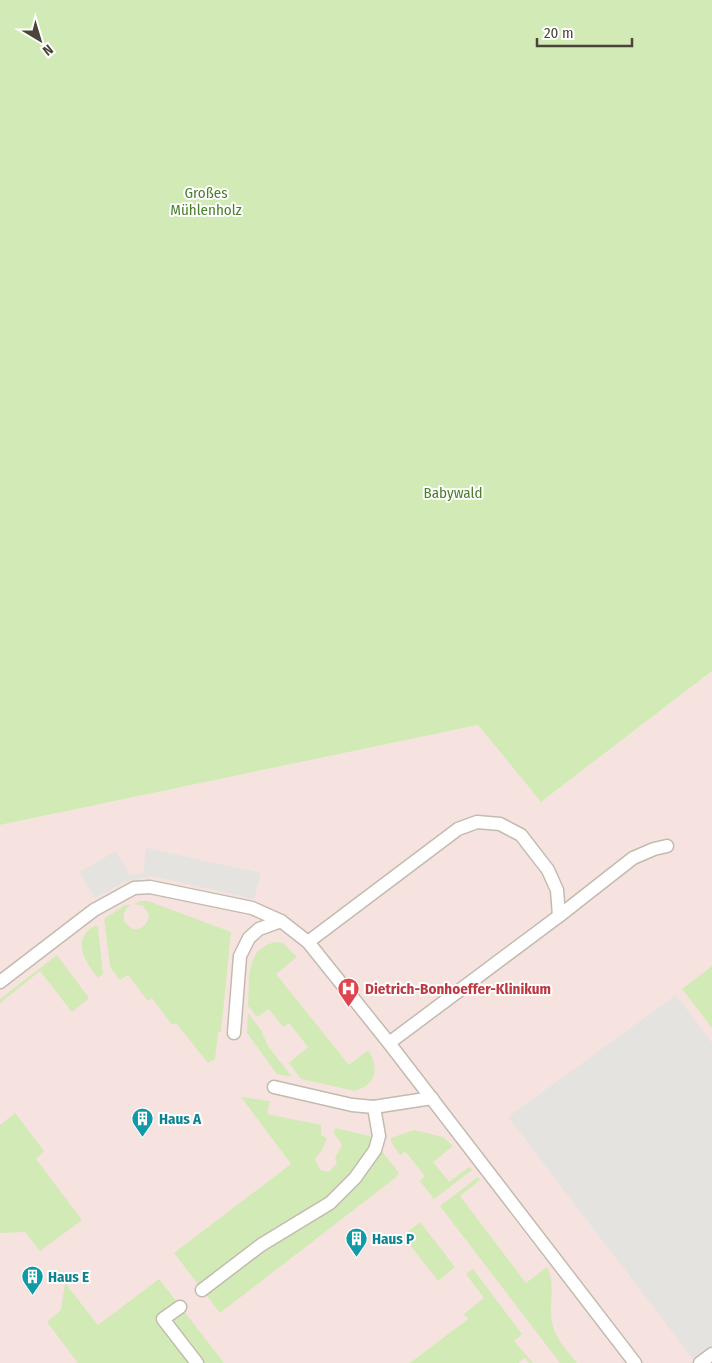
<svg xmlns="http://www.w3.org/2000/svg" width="712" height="1363" font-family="'Fira Sans Condensed',sans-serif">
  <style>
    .medical { fill: #f6e3e0 }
    .green { fill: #d2eab5 }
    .parking { fill: #e5e3e0 }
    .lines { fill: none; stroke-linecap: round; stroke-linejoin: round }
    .lane-casing { stroke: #c2bbae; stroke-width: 15 }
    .lane { stroke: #fff; stroke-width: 12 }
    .labels { text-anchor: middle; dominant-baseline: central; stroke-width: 4; stroke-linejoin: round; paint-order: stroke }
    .park-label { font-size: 15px; fill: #4a7f2a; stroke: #fff }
    .health-label { font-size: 15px; font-weight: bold; fill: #be3a42; stroke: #fff; text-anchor: start }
    .culture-label { font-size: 15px; font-weight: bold; fill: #0d838f; stroke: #fff; text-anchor: start }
  </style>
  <rect width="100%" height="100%" fill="#f6f3ec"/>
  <path class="medical" d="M 712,671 L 712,966 L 683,989 L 712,1028 L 712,1363 L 0,1363 L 0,825 L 478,725 L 541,802 Z"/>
  <g class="green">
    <path d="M 0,0 L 712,0 L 712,671 L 541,802 L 478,725 L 0,825 Z"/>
    <path d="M 140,901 L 148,901 L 231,932 L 221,1032 L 218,1032 L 215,1059 L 208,1063 L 176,1023 L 172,1025 L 152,998 L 148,1001 L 128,975 L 120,980 L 110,967 L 104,919 L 125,905 L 131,905 C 124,909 122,916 125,923 L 133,929 C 143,930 148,924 149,914 L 143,906 L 134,904 Z"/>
    <path d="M 96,925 L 98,928 L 103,974 L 98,978 C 85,962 70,938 96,925 Z"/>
    <path d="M 277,942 L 283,943 L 297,957 L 276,974 L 349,1065 L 368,1050 C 380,1068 376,1085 355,1091 L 301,1079 L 289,1063 L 308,1047 L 289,1023 L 283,1027 L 269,1009 L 257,1017 L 248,1006 C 250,980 244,947 277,942 Z"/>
    <path d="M 57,955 L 89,998 L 72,1012 L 40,971 L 0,1003 L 0,999 Z"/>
    <path d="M 712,966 L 712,1028 L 682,989 Z"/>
    <path d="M 248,1013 L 261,1030 L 268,1046 L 292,1077 L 277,1074 L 247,1033 Z"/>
    <path d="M 241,1097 L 270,1101 L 267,1114 L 321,1125 L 321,1135 L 327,1138 L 322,1150 L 315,1159 L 320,1170 L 329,1172 L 337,1163 L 335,1158 L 342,1145 L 334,1133 L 335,1128 L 370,1136 L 399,1173 L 395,1178 L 220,1313 L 174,1253 L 291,1164 Z"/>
    <path d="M 15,1113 L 44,1151 L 36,1159 L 82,1220 L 40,1251 L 25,1232 L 0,1233 L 0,1125 Z"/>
    <path d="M 414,1130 L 443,1137 L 453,1146 L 433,1162 L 449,1182 L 469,1167 L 472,1170 L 434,1199 L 420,1181 L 425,1176 L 405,1151 L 400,1155 L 391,1142 L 391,1138 Z"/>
    <path d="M 478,1177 L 480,1180 L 460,1196 L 526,1283 L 547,1267 C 557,1286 547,1307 553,1326 C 557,1340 568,1352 577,1363 L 560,1363 L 440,1206 Z"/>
    <path d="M 420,1222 L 455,1267 L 438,1281 L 403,1236 Z"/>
    <path d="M 473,1269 L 522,1334 L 514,1341 L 533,1363 L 529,1363 L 525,1358 L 518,1363 L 410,1363 L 468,1319 L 464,1314 L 484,1298 L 466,1274 Z"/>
    <path d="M 159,1279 L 224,1363 L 78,1363 L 47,1322 L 61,1310 L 65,1283 L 98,1325 Z"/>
  </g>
  <g class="parking">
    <path d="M 146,848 L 261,873 L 254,899 L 152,876 L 127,881 L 95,898 L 79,872 L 116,851 L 130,875 L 143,873 Z"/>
    <path d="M 676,995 L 712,1043 L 712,1363 L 696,1363 L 508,1117 Z"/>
  </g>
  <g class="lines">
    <defs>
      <g id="lane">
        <path d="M 559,916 L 633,858 L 654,849 L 667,846"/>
        <path d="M 308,942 L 458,829 L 477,822 L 500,824 L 521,835 L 548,870 L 557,890 L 559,916 L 389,1043"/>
        <path d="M 0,982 L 94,910 L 134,888 L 150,887 L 252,908 L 281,921 L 308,942 L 389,1043 L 635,1363"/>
        <path d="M 234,1033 L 240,956 L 249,938 L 259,929 L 281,921"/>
        <path d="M 274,1087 L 352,1105 L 374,1107 L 432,1098"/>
        <path d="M 202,1290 L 261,1245 L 330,1203 L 355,1178 L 375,1150 L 379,1136 L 374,1107"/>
        <path d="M 180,1307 L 163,1319 L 197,1363"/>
        <path d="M 700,1363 L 712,1354"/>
      </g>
    </defs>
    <use href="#lane" class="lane-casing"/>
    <use href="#lane" class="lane"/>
  </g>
  <defs>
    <symbol id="hospital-pin" viewBox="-11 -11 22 30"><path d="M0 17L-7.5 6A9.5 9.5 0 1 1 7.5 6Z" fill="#e0444e" stroke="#fff"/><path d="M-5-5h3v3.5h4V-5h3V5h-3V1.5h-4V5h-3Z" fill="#fff"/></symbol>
    <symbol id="building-pin" viewBox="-11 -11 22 30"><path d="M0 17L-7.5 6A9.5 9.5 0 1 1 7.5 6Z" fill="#0f9aa8" stroke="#fff"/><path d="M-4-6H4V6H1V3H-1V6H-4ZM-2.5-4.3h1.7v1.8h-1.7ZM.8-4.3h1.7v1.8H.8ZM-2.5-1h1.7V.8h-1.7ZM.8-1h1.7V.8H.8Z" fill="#fff"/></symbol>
  </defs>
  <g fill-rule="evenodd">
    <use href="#hospital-pin" x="336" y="976" width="25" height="34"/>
    <use href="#building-pin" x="130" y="1106" width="25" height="34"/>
    <use href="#building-pin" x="344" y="1226" width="25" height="34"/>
    <use href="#building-pin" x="20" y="1264" width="25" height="34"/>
  </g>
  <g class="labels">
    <g class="park-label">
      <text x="206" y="193">Großes<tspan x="206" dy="17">Mühlenholz</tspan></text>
      <text x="453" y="493">Babywald</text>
    </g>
    <g class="health-label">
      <text x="365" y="989">Dietrich-Bonhoeffer-Klinikum</text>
    </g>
    <g class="culture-label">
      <text x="159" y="1119">Haus A</text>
      <text x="372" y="1239">Haus P</text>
      <text x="48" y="1277">Haus E</text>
    </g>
  </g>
  <g transform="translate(40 40) rotate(142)" stroke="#ffffff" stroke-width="4" paint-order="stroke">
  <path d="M0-4L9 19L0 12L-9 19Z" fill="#4b4439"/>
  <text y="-8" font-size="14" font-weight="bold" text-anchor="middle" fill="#4b4439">N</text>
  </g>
  <path d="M537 38v8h95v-8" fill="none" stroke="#4b4439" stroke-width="2.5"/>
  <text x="544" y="38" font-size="15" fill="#4b4439" stroke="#ffffff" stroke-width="4" paint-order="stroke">20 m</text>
</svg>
